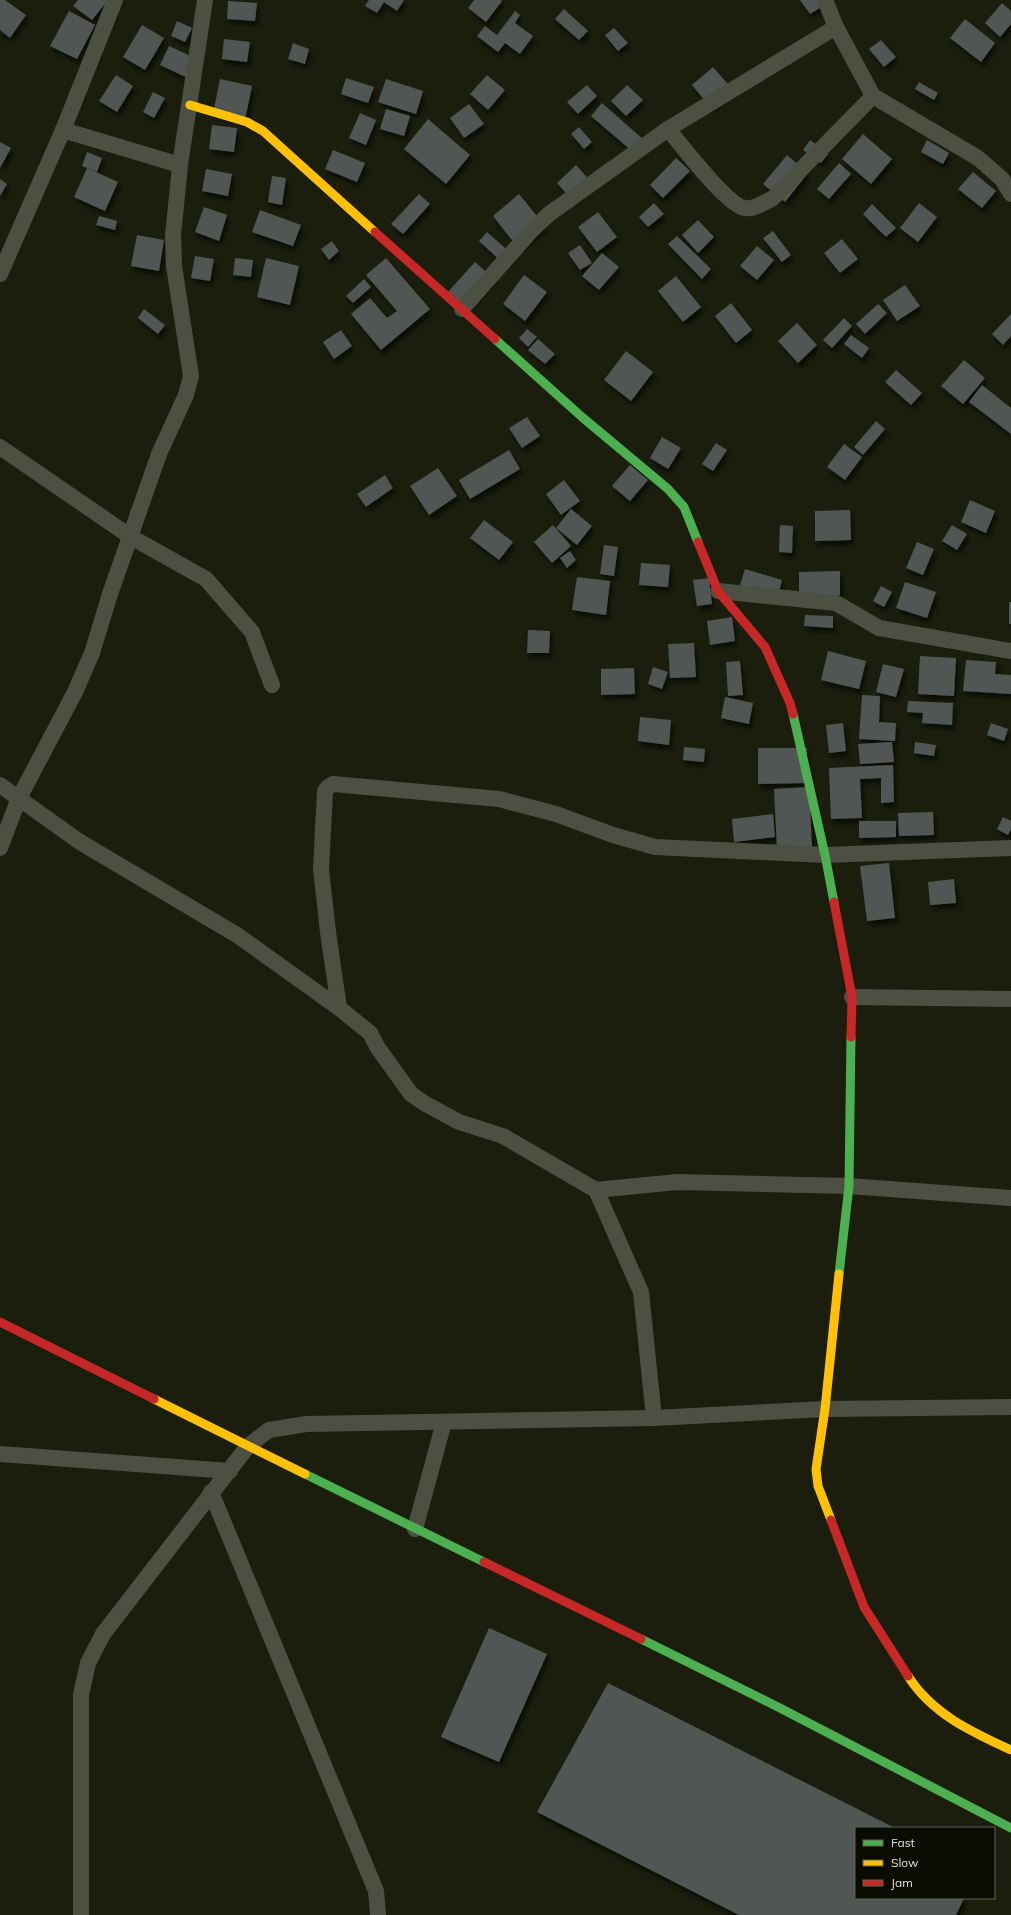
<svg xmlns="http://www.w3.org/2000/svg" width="1011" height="1915" font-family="Mulish,sans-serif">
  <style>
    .building { fill: #505653; filter: url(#shadow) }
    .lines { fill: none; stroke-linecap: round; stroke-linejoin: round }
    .street { stroke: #4d4f42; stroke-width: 16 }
    .fast { stroke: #4caf50; stroke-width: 9 }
    .slow { stroke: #ffc107; stroke-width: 9 }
    .jam { stroke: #c62828; stroke-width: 9 }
  </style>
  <defs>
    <filter id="shadow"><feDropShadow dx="2.5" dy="4.5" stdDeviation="2" flood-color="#0009"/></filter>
  </defs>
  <rect width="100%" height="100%" fill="#1b1d0d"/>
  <g class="building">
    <path d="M 0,0 L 5,0 L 26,15 L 10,38 L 0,30 Z"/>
    <path d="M 78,0 L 108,0 L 92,20 L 73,6 Z"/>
    <path d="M 369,0 L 404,0 L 397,11 L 384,2 L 377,13 L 365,6 Z"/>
    <path d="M 474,0 L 501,0 L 502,1 L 486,22 L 468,8 Z"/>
    <path d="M 800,0 L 823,0 L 826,4 L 810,14 Z"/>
    <path d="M 228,1 L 257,3 L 255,21 L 227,19 Z"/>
    <path d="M 1002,3 L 1011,11 L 1011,24 L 1000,37 L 985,23 Z"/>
    <path d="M 564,9 L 588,31 L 579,40 L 555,19 Z"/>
    <path d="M 69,11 L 95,25 L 77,59 L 50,46 Z"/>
    <path d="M 515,11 L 520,15 L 515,23 L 533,36 L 520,54 L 505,43 L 498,52 L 477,36 L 485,26 L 497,35 Z"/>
    <path d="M 965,19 L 995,43 L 981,62 L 950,38 Z"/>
    <path d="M 177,21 L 192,28 L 185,42 L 171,36 Z"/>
    <path d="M 142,25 L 164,38 L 145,70 L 123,57 Z"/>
    <path d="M 614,28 L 628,43 L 618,51 L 605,35 Z"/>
    <path d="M 224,39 L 250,42 L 247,62 L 222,59 Z"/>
    <path d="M 881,40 L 896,57 L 884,67 L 869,49 Z"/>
    <path d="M 293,43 L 309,49 L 305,64 L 288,59 Z"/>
    <path d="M 169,46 L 199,60 L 190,79 L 160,65 Z"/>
    <path d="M 713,67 L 733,90 L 711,108 L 692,85 Z"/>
    <path d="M 116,75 L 133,86 L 117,112 L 99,101 Z"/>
    <path d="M 487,75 L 505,90 L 488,110 L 470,94 Z"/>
    <path d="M 346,78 L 374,87 L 368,103 L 341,94 Z"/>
    <path d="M 220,79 L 252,86 L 245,120 L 213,114 Z"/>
    <path d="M 386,79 L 423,91 L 416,114 L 378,102 Z"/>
    <path d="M 919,82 L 938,93 L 934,100 L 915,89 Z"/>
    <path d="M 587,85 L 597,96 L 578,114 L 567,102 Z"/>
    <path d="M 627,85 L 643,100 L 626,116 L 611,101 Z"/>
    <path d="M 153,92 L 165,98 L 154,118 L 143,112 Z"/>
    <path d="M 602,103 L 644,140 L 633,152 L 591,116 Z"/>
    <path d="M 469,104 L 484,124 L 464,138 L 450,118 Z"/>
    <path d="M 386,109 L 410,116 L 404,136 L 380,129 Z"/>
    <path d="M 360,113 L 376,120 L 366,145 L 349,138 Z"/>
    <path d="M 428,119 L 470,155 L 446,184 L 404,149 Z"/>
    <path d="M 212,125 L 237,128 L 234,152 L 209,149 Z"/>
    <path d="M 579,127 L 592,142 L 584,149 L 571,134 Z"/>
    <path d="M 863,134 L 892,159 L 871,184 L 842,159 Z"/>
    <path d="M 810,140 L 828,154 L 821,163 L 803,150 Z"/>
    <path d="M 927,140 L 949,153 L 943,164 L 921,152 Z"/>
    <path d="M 0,142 L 11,148 L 0,168 Z"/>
    <path d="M 333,150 L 365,163 L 357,182 L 325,169 Z"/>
    <path d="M 87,152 L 102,158 L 97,172 L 82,166 Z"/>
    <path d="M 787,155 L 808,173 L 785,202 L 763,184 Z"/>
    <path d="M 676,158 L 690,171 L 663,198 L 650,185 Z"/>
    <path d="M 839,163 L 851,174 L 829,199 L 817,189 Z"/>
    <path d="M 576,165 L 592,183 L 573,201 L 557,183 Z"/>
    <path d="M 87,168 L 118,182 L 105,211 L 74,197 Z"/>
    <path d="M 206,169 L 232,174 L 228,196 L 202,191 Z"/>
    <path d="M 973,172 L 996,191 L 982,208 L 958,189 Z"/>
    <path d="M 272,176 L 286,178 L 282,205 L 268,202 Z"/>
    <path d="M 0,179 L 7,184 L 0,196 Z"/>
    <path d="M 419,194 L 430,204 L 403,234 L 391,224 Z"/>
    <path d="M 519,194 L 545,226 L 518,248 L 493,216 Z"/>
    <path d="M 654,203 L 664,214 L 648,227 L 639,217 Z"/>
    <path d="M 919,203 L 937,217 L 918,242 L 900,228 Z"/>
    <path d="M 872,204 L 896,228 L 886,237 L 863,214 Z"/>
    <path d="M 204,207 L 227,215 L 219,241 L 195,232 Z"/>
    <path d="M 260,210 L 301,225 L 293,246 L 252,232 Z"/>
    <path d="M 598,212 L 617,237 L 597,252 L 578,227 Z"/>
    <path d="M 99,216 L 117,221 L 115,230 L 96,225 Z"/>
    <path d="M 698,220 L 714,237 L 698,253 L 682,235 Z"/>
    <path d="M 773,231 L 791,255 L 782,262 L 763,238 Z"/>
    <path d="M 487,232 L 513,255 L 504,264 L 479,241 Z"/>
    <path d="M 137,235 L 164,240 L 159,271 L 131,266 Z"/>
    <path d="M 677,236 L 711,269 L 702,279 L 668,244 Z"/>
    <path d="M 842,239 L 858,259 L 840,273 L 824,253 Z"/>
    <path d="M 332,241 L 339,251 L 329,260 L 321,249 Z"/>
    <path d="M 580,245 L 592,263 L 580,270 L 568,253 Z"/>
    <path d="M 757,246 L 774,260 L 757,280 L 740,266 Z"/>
    <path d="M 602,253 L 619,267 L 599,290 L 582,276 Z"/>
    <path d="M 195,256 L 214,259 L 210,281 L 191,278 Z"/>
    <path d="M 235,258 L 253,260 L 251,277 L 233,275 Z"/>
    <path d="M 266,258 L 299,266 L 290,305 L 257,297 Z"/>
    <path d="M 386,258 L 430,309 L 381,350 L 351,314 L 370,298 L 387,318 L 397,311 L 366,275 Z"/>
    <path d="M 475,262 L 493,278 L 464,310 L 446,294 Z"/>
    <path d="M 524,275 L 547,292 L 525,321 L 503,304 Z"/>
    <path d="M 676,276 L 701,307 L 683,322 L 658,291 Z"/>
    <path d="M 364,279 L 371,287 L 353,303 L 346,296 Z"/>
    <path d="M 905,285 L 920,306 L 897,321 L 883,300 Z"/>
    <path d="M 731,303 L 752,330 L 736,343 L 715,316 Z"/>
    <path d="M 878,304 L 887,313 L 865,334 L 856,324 Z"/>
    <path d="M 144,309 L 165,325 L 158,334 L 138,318 Z"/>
    <path d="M 1011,314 L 1011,336 L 1003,345 L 992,334 Z"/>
    <path d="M 844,318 L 852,326 L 832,348 L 823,340 Z"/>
    <path d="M 797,323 L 817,345 L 798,363 L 778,341 Z"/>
    <path d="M 527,329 L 537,337 L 528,347 L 519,338 Z"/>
    <path d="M 341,330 L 352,346 L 334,359 L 323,342 Z"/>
    <path d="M 851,335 L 869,348 L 862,358 L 844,344 Z"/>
    <path d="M 538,339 L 555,354 L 545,364 L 528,350 Z"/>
    <path d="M 626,351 L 653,372 L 631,401 L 604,380 Z"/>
    <path d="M 964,360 L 985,378 L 963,404 L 941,386 Z"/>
    <path d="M 896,370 L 922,393 L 911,405 L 885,382 Z"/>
    <path d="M 982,385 L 1011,408 L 1011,434 L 969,402 Z"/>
    <path d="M 527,417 L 540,436 L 522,448 L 509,428 Z"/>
    <path d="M 876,421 L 885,429 L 863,455 L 854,447 Z"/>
    <path d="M 662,437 L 681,448 L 668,469 L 650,458 Z"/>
    <path d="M 716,443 L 727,450 L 713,471 L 702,464 Z"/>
    <path d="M 844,444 L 862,457 L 845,480 L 827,467 Z"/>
    <path d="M 509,450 L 520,469 L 470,499 L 459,480 Z"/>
    <path d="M 630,465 L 648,480 L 630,501 L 612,486 Z"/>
    <path d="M 438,468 L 457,496 L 429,515 L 410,486 Z"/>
    <path d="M 385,475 L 393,488 L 366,507 L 357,494 Z"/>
    <path d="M 564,480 L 580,501 L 561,515 L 546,494 Z"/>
    <path d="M 970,500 L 995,511 L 986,533 L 961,522 Z"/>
    <path d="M 571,509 L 592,526 L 577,545 L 556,528 Z"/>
    <path d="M 850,510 L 851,540 L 815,541 L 815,511 Z"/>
    <path d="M 484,520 L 513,542 L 499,560 L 470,538 Z"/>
    <path d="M 553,525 L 571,546 L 552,563 L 534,542 Z"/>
    <path d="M 780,525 L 793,526 L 792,553 L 779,552 Z"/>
    <path d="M 952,525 L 967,534 L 957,550 L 942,541 Z"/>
    <path d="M 917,542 L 934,549 L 923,575 L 906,568 Z"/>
    <path d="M 604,545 L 618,547 L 614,576 L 600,574 Z"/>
    <path d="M 570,551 L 576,560 L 567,568 L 560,558 Z"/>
    <path d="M 641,563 L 670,565 L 668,587 L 639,585 Z"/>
    <path d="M 745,569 L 782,580 L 778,596 L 740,585 Z"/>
    <path d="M 840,571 L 840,595 L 799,596 L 799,572 Z"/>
    <path d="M 577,577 L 610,581 L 606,615 L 572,610 Z"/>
    <path d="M 709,578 L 712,604 L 697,606 L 693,580 Z"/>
    <path d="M 905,582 L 936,592 L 927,618 L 896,608 Z"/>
    <path d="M 881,586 L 892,592 L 884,607 L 873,601 Z"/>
    <rect x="1009" y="602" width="2" height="22"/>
    <path d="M 805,615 L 833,616 L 833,628 L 804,626 Z"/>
    <path d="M 732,617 L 735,641 L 710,645 L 707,621 Z"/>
    <path d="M 528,630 L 550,631 L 549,653 L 527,653 Z"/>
    <path d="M 694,643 L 696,677 L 670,678 L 668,644 Z"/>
    <path d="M 828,651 L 866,661 L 859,689 L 821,680 Z"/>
    <path d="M 920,656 L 956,658 L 954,696 L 918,694 Z"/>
    <path d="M 966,660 L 996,662 L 995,674 L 1011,675 L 1011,694 L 963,691 Z"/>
    <path d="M 740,661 L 743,695 L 728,696 L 726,662 Z"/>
    <path d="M 883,664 L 904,669 L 896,697 L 876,692 Z"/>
    <path d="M 653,667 L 668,672 L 662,689 L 648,684 Z"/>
    <path d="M 634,668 L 635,694 L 601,695 L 601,669 Z"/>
    <path d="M 862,695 L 880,696 L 879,722 L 896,723 L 895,741 L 859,739 Z"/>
    <path d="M 725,697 L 753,703 L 749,724 L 721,718 Z"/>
    <path d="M 908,701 L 953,703 L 952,725 L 922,723 L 923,713 L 907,712 Z"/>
    <path d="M 640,717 L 671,720 L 669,745 L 638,741 Z"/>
    <path d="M 843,723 L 846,751 L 829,753 L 826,725 Z"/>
    <path d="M 991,723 L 1008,729 L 1004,741 L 987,735 Z"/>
    <path d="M 892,742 L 894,762 L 860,764 L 858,744 Z"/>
    <path d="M 915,742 L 936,745 L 934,756 L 914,753 Z"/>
    <path d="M 684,747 L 705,749 L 704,762 L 683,760 Z"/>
    <path d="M 758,748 L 807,748 L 806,783 L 758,784 Z"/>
    <path d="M 893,765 L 894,802 L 881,803 L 881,778 L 860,779 L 862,818 L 831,819 L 829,768 Z"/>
    <path d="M 809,787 L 812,847 L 777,850 L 774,789 Z"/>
    <path d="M 933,812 L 934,835 L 899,836 L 898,813 Z"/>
    <path d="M 773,814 L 775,837 L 734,842 L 732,819 Z"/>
    <path d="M 1003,817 L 1011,821 L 1011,829 L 1008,835 L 997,829 Z"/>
    <path d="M 859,821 L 896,821 L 896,837 L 859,838 Z"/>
    <path d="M 889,863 L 895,918 L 867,921 L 860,866 Z"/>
    <path d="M 954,879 L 956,903 L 930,905 L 928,882 Z"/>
    <path d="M 489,1628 L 547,1654 L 499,1762 L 441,1737 Z"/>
    <path d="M 608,1683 L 895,1828 L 856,1828 L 856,1898 L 964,1898 L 956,1915 L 739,1915 L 537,1812 Z"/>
  </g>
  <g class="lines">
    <g class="street">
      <path d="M 825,0 L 836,27 L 873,96 L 978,158 L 1002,179 L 1011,194"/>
      <path d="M 668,129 C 682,146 726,204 744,208 C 754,210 765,202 773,198 L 873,96"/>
      <path d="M 63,130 L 180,165"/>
      <path d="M 0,274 L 63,130 L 115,0"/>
      <path d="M 462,309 L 531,231 L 549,214 L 668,129 L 836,27"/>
      <path d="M 0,447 L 131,537 L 206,579 L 252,632 L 272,685"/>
      <path d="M 718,591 L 836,603 L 879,628 L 1011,651"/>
      <path d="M 0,785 L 80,842 L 237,935 L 339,1008 L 370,1033 L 378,1048 L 411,1094 L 424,1103 L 459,1122 L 503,1136 L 596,1190 L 641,1292 L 654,1418"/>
      <path d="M 0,848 L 19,798 L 75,692 L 92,653 L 110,594 L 159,454 L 186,395 L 191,376 L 174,266 L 173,236 L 180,165 L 205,0"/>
      <path d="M 852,997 L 1011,999"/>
      <path d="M 339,1008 L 328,932 L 321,869 L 325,791 L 328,787 L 333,784 L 499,799 L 556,814 L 613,835 L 655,847 L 825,855 L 1011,848"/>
      <path d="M 596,1190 L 677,1182 L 849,1186 L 1011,1198"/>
      <path d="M 0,1454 L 230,1471"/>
      <path d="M 211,1492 L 376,1891 L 378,1915"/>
      <path d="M 415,1529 L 444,1422"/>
      <path d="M 81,1915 L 81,1695 L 88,1663 L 103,1634 L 248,1446 L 269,1430 L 306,1424 L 654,1418 L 825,1409 L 1011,1407"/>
    </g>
    <g class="fast">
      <path d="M 495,339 L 582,417 L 668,489 L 684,507 L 698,542"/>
      <path d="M 793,714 L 825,855 L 834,902"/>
      <path d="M 839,1274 L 849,1186 L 851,1037"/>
      <path d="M 305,1474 L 484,1562"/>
      <path d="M 641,1639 L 778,1707 L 1011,1828"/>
    </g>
    <g class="slow">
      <path d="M 190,105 L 247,122 L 263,131 L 375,232"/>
      <path d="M 154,1399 L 305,1474"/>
      <path d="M 831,1520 L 818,1486 L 816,1469 L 825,1409 L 839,1274"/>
      <path d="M 908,1676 C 932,1714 972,1732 1011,1750"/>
    </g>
    <g class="jam">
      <path d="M 375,232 L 495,339"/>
      <path d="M 698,542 L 718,591 L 765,647 L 790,703 L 793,714"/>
      <path d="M 834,902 L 852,997 L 851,1037"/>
      <path d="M 0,1322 L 154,1399"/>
      <path d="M 831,1520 L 864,1607 L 908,1676"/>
      <path d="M 484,1562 L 641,1639"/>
    </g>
  </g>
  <rect x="855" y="1827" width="140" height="72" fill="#0a0c02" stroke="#606255"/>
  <rect x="863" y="1840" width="20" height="6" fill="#4caf50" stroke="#606255"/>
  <text x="891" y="1847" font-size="12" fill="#e0e4d2">Fast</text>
  <rect x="863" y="1860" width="20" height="6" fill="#ffc107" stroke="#606255"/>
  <text x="891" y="1867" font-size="12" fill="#e0e4d2">Slow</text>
  <rect x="863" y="1880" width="20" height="6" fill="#c62828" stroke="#606255"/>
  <text x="891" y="1887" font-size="12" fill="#e0e4d2">Jam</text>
</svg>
